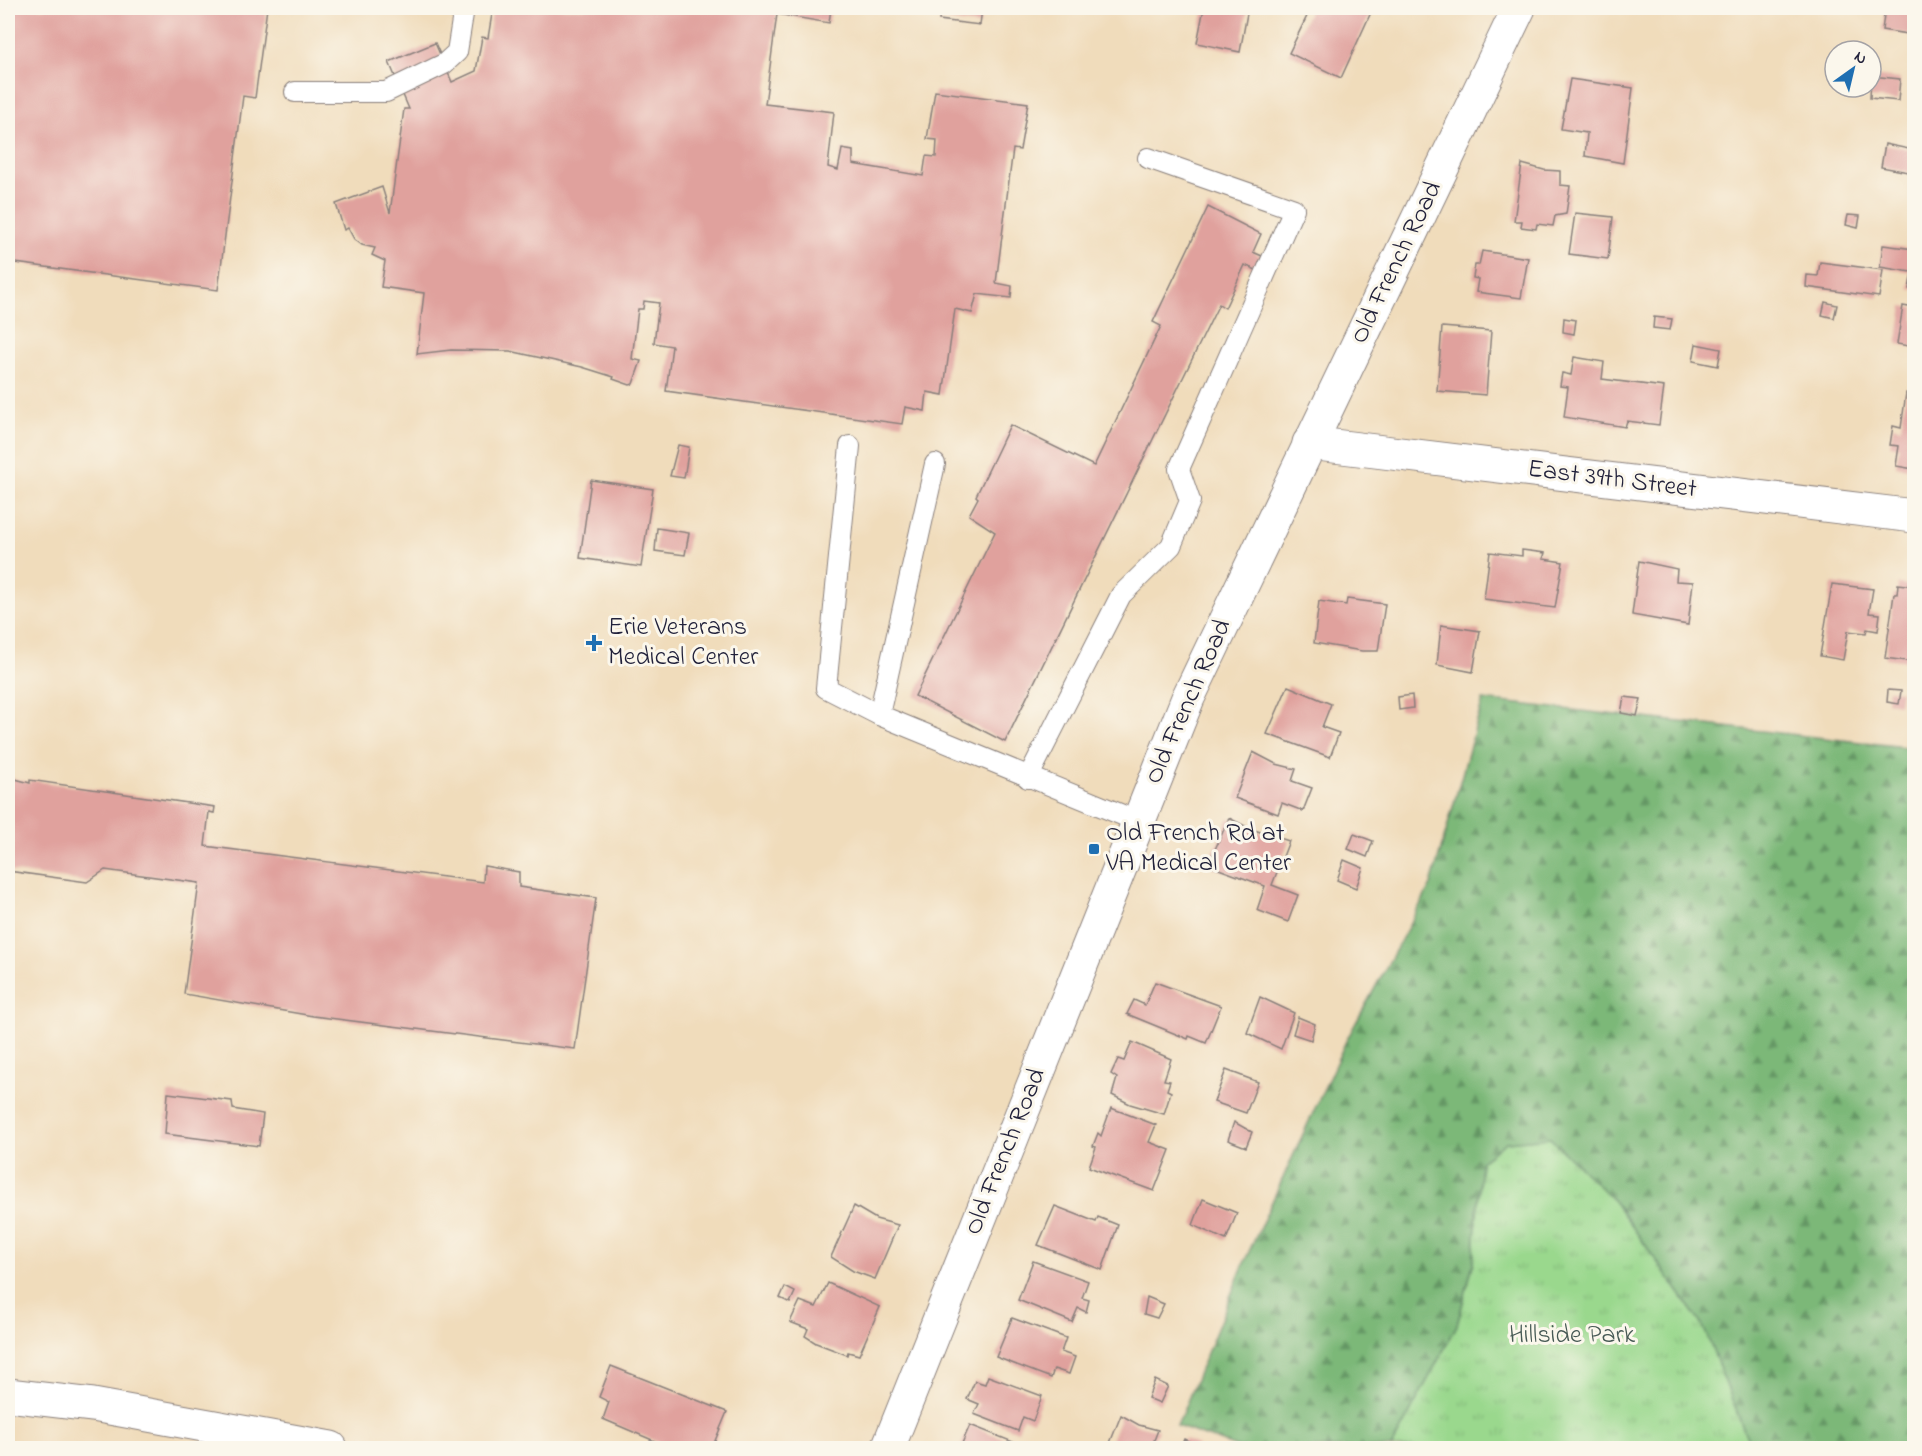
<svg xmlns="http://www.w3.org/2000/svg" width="1922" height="1456" font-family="'Indie Flower',sans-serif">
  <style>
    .grass { fill: url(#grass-tufts); stroke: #5e7d64; stroke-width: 1.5 }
    .forest { fill: url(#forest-firs); stroke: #4e6d5a; stroke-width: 1.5 }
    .building { fill: #e0a19d }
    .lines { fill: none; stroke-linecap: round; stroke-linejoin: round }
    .lane-casing { stroke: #897f7b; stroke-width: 22 }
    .street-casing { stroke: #897f7b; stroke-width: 35 }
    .primary-casing { stroke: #897f7b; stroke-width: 35 }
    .lane { stroke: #fff; stroke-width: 20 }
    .street { stroke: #fff; stroke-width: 33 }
    .primary { stroke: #fff; stroke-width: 33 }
    .poi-dot { fill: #1f6fb2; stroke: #fbf7ec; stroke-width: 2 }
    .labels { text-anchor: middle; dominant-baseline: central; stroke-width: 6; stroke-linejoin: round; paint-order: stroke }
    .street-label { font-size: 26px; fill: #22223b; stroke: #fbf7ec }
    .poi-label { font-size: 26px; fill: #22223b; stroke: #fbf7ec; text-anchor: start }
    .park-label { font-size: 26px; fill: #465954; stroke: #fbf7ec }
  </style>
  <defs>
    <pattern id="grass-tufts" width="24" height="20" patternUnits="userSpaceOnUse" patternTransform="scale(1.5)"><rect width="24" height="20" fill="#9ad88d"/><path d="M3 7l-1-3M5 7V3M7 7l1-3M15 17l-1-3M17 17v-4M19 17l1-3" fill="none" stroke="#84b97b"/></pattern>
    <pattern id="forest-firs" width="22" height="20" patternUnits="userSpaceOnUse" patternTransform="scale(1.5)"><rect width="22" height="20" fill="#7bb878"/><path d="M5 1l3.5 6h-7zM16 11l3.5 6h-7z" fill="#649564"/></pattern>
  </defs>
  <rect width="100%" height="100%" fill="#fbf7ec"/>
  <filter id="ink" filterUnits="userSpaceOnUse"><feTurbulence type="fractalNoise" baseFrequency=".0167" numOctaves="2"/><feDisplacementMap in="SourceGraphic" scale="12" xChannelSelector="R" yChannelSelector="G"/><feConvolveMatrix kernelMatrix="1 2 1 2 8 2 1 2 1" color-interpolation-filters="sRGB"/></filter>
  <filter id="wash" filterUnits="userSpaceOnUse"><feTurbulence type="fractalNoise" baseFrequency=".008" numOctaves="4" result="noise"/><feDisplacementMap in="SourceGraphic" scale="24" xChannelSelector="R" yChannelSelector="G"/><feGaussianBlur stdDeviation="1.35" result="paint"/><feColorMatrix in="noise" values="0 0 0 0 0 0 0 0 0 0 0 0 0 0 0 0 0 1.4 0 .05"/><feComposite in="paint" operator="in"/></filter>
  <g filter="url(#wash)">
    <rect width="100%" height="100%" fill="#f0dcbb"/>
    <path class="grass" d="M 1550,1137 L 1615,1202 L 1704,1328 L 1751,1448 L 1391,1448 L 1457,1325 L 1473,1264 L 1481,1161 L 1506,1142 Z"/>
    <path class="forest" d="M 1483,700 L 1914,748 L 1914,1448 L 1751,1448 L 1704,1328 L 1615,1202 L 1550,1138 L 1506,1142 L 1481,1161 L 1473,1264 L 1457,1325 L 1391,1448 L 1239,1448 L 1177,1426 L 1247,1256 L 1346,1041 L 1431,885 Z"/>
    <g id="blocks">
      <g class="building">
        <path d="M 8,8 L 267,8 L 255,98 L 243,96 L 218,290 L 8,262 Z"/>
        <path d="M 493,8 L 527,10 L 527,8 L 831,8 L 829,23 L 777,14 L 765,104 L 834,112 L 828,167 L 838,170 L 842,149 L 853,151 L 853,164 L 923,176 L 926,156 L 936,157 L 937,140 L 927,139 L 935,91 L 1028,103 L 1020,150 L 1013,149 L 996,283 L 1012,286 L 1011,298 L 977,294 L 972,313 L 955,309 L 943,395 L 927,392 L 925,411 L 905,407 L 902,424 L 666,391 L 672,346 L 654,343 L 659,303 L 644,301 L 643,309 L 638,309 L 632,359 L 641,361 L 633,384 L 630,385 L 613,379 L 614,377 L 582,367 L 510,351 L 451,350 L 417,354 L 424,293 L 381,287 L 385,261 L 372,255 L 375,248 L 362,245 L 354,239 L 348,228 L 344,230 L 336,204 L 382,187 L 390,213 L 404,109 L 409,109 L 389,62 L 435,43 L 452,82 L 476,71 L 482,37 L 488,38 Z"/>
        <path d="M 940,8 L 982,8 L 980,25 L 939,20 Z"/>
        <path d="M 1204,8 L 1248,8 L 1240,52 L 1197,43 Z"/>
        <path d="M 1311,8 L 1373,8 L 1341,78 L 1289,53 Z"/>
        <path d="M 1885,8 L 1914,10 L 1914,35 L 1882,30 Z"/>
        <path d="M 1871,76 L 1900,79 L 1898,101 L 1870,98 Z"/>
        <path d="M 1570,79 L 1633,88 L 1623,163 L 1585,156 L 1587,133 L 1561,129 Z"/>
        <path d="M 1885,144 L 1914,150 L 1914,173 L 1881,167 Z"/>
        <path d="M 1522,164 L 1544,170 L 1560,171 L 1560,185 L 1570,186 L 1566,214 L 1555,216 L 1553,226 L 1537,224 L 1536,229 L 1521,227 L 1522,221 L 1514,221 Z"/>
        <path d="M 1208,207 L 1261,234 L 1253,252 L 1262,256 L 1256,270 L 1245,265 L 1225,308 L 1219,304 L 1005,742 L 915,696 L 995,532 L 969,515 L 978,498 L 976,496 L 1010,425 L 1094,466 L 1161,326 L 1153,322 Z"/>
        <path d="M 1575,213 L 1613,217 L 1608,259 L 1569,254 Z"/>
        <path d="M 1848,215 L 1860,216 L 1858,228 L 1846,225 Z"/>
        <path d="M 1883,245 L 1914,249 L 1914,290 L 1909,289 L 1912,272 L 1880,267 Z"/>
        <path d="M 1482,251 L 1528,258 L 1521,298 L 1476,292 L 1478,279 L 1473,278 L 1475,265 L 1479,265 Z"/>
        <path d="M 1820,262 L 1883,270 L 1879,297 L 1806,287 L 1807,275 L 1818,276 Z"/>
        <path d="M 1825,302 L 1837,305 L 1834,318 L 1822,315 Z"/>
        <path d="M 1903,306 L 1914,308 L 1914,347 L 1897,344 Z"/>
        <path d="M 1654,317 L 1672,319 L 1670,330 L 1653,328 Z"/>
        <path d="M 1564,318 L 1576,320 L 1574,334 L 1563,332 Z"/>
        <path d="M 1442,327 L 1491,331 L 1486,395 L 1437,391 Z"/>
        <path d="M 1696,344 L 1721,349 L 1718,366 L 1693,361 Z"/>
        <path d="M 1574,357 L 1604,362 L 1602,379 L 1664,387 L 1659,425 L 1627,421 L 1625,427 L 1564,417 L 1568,387 L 1560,386 L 1562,373 L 1571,375 Z"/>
        <path d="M 1906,393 L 1914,394 L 1914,469 L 1896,466 L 1899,446 L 1890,445 L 1893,426 L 1901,428 Z"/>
        <path d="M 678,445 L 689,447 L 684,478 L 670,476 Z"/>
        <path d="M 591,480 L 653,489 L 641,567 L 580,558 Z"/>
        <path d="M 657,528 L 689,533 L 685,555 L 655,551 Z"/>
        <path d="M 1522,550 L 1545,553 L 1543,559 L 1563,562 L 1555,608 L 1484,599 L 1490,552 L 1522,556 Z"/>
        <path d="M 1639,561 L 1677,569 L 1676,581 L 1693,582 L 1688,625 L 1632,615 Z"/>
        <path d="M 1832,584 L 1873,589 L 1869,613 L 1880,614 L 1878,631 L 1867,629 L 1866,633 L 1848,631 L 1843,660 L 1820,656 Z"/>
        <path d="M 1898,584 L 1914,586 L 1914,662 L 1885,658 L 1894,594 L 1897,594 Z"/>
        <path d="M 1347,599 L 1385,604 L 1378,651 L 1362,651 L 1314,643 L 1319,601 L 1346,605 Z"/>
        <path d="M 1441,625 L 1480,631 L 1473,672 L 1437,665 Z"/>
        <path d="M 1288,686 L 1331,704 L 1322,727 L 1339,733 L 1330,757 L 1267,734 Z"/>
        <path d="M 1888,690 L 1901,691 L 1899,704 L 1887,702 Z"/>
        <path d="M 1412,695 L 1413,708 L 1399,710 L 1398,697 Z"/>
        <path d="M 1624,697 L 1641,699 L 1637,716 L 1621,713 Z"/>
        <path d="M 1253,752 L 1276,764 L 1296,769 L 1292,781 L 1312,788 L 1303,811 L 1282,803 L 1278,814 L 1235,798 Z"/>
        <path d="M 8,777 L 30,783 L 30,780 L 215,807 L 214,813 L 209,812 L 205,846 L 483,882 L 484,866 L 519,872 L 519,887 L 596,898 L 575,1049 L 313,1016 L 184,994 L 199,883 L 105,870 L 87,882 L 8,871 Z"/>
        <path d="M 1229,818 L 1251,829 L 1289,841 L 1272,885 L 1298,895 L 1288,922 L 1257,910 L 1265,886 L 1208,865 Z"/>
        <path d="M 1354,834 L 1373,841 L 1367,857 L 1348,849 Z"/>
        <path d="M 1344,860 L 1363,868 L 1356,888 L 1337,880 Z"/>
        <path d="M 1155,982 L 1221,1006 L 1206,1043 L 1189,1036 L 1188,1039 L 1127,1014 L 1134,1000 L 1145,1005 Z"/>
        <path d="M 1260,997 L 1294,1013 L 1281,1049 L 1247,1033 Z"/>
        <path d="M 1298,1017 L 1315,1024 L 1311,1040 L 1293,1034 Z"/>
        <path d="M 1132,1042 L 1171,1059 L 1164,1080 L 1170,1081 L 1167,1090 L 1171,1092 L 1164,1114 L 1130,1104 L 1112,1095 L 1117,1078 L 1111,1074 L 1118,1059 L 1124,1061 Z"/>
        <path d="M 1226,1070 L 1258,1082 L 1246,1113 L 1214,1102 Z"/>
        <path d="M 168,1093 L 232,1101 L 233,1109 L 263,1114 L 259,1146 L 165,1134 Z"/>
        <path d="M 1111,1108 L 1156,1125 L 1149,1142 L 1170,1150 L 1154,1191 L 1089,1167 L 1096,1147 L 1093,1146 L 1098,1133 L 1101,1136 Z"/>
        <path d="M 1234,1122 L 1252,1132 L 1246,1147 L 1228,1140 Z"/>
        <path d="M 1203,1199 L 1237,1213 L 1226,1240 L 1193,1225 Z"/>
        <path d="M 854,1206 L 876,1219 L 898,1225 L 875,1279 L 853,1271 L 831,1257 Z"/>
        <path d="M 1055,1206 L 1096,1222 L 1098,1217 L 1118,1225 L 1102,1270 L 1038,1245 Z"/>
        <path d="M 1033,1261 L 1088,1281 L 1082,1298 L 1089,1300 L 1086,1312 L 1078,1308 L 1072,1322 L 1018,1300 Z"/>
        <path d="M 828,1283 L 880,1307 L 859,1355 L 848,1352 L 847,1355 L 816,1343 L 805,1336 L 808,1329 L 790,1322 L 800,1301 L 816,1307 Z"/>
        <path d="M 785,1287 L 795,1292 L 790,1303 L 780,1298 Z"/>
        <path d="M 1147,1297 L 1164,1304 L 1157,1318 L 1144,1314 Z"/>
        <path d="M 1012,1318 L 1066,1338 L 1061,1352 L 1075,1357 L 1069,1374 L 1054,1369 L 1051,1378 L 996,1357 Z"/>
        <path d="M 611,1366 L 727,1412 L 712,1448 L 671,1448 L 603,1419 L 609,1402 L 599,1397 Z"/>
        <path d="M 988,1376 L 1042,1396 L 1033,1421 L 1023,1417 L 1018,1431 L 974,1414 L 979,1404 L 967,1399 L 975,1381 L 985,1384 Z"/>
        <path d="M 1155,1380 L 1168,1386 L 1160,1403 L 1148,1398 Z"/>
        <path d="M 1121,1415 L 1139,1425 L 1158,1430 L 1151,1448 L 1108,1448 Z"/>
        <path d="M 970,1425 L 1028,1448 L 960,1448 Z"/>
        <path d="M 1184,1439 L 1197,1445 L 1196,1448 L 1180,1448 Z"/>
      </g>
    </g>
  </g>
  <g filter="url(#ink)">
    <use href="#blocks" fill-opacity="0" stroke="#897f7b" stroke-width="1.5"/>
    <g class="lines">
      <defs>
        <g id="lane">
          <path d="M 295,92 L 386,92 L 444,64 L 457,52 L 464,8"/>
          <path d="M 850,446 L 826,688 L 879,715"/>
          <path d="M 935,464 L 879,715 L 1137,821"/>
          <path d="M 1028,778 L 1121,595 L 1171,546 L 1190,501 L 1179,469 L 1294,209 L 1148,158"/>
        </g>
        <g id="street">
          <path d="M 1309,443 L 1914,516"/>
          <path d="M 8,1395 L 93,1405 L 331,1448"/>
        </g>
        <path id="primary" d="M 888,1448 L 1188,698 L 1519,8"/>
      </defs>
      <use href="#lane" class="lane-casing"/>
      <use href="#street" class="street-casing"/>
      <use href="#primary" class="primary-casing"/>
      <use href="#lane" class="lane"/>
      <use href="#street" class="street"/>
      <use href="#primary" class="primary"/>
    </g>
  </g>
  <g class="poi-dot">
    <path d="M591 634h6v6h6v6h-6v6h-6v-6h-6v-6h6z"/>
    <rect x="1088" y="843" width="12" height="12" rx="3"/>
  </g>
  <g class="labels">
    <g class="street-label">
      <text transform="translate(1397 263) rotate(-64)">Old French Road</text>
      <text transform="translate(1612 480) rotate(7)">East 39th Street</text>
      <text transform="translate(1189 702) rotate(-66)">Old French Road</text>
      <text transform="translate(1006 1152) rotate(-68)">Old French Road</text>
    </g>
    <g class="poi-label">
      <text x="608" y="628">Erie Veterans<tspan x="608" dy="30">Medical Center</tspan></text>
      <text x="1106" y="834">Old French Rd at<tspan x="1106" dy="30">VA Medical Center</tspan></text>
    </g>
    <g class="park-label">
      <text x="1572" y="1336">Hillside Park</text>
    </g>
  </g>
  <rect width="1922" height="1456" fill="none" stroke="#fbf7ec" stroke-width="30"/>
  <g transform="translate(1853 69) rotate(34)"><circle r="28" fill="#fbf7ec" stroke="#a4a2a5" stroke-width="1.5"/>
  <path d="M0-4.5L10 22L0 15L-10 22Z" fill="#1f6fb2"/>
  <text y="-9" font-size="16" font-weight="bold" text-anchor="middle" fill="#22223b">N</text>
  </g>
</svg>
